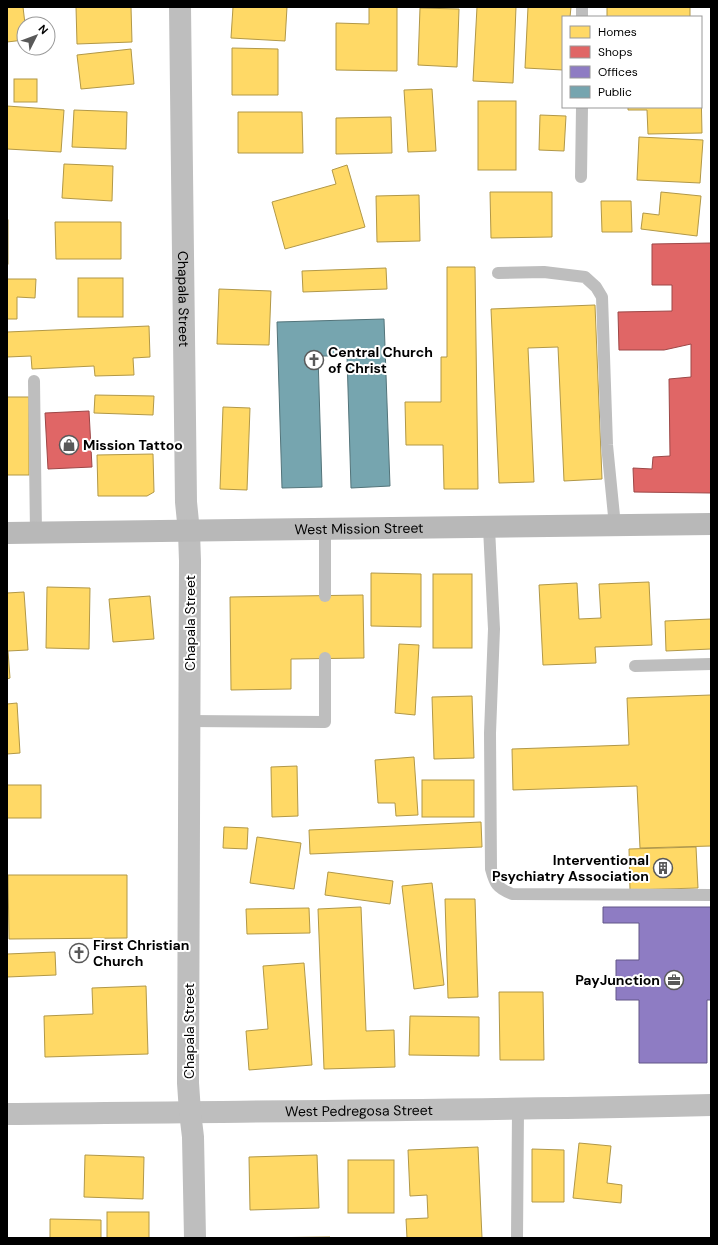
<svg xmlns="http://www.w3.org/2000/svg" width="718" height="1245" font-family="'DM Sans',sans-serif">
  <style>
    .homes { fill: #ffd966; stroke: #b29847 }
    .shops { fill: #e06666; stroke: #9d4747 }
    .offices { fill: #8e7cc3; stroke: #635788 }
    .public { fill: #76a5af; stroke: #53747a }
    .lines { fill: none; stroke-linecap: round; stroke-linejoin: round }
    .service { stroke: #bebebe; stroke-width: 12 }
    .minor { stroke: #bebebe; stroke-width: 22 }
    .tertiary { stroke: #bebebe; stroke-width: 22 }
    .secondary { stroke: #b8b8b8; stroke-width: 22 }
    .labels { text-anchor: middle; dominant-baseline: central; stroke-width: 4; stroke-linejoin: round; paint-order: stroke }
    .street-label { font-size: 14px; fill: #000; stroke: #fff }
    .poi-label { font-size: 14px; font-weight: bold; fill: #000; stroke: #fff; text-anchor: start }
  </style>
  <rect width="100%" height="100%" fill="#fff"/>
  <g class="homes">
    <path d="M 7,7 L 23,7 L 25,24 L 24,40 L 7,42 Z"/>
    <path d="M 76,7 L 131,7 L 132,42 L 77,44 Z"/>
    <path d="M 233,7 L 287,7 L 285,41 L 231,38 Z"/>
    <path d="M 369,7 L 397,7 L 397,71 L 336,70 L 336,23 L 369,24 Z"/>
    <path d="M 477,7 L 516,7 L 513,83 L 473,81 Z"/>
    <path d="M 528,7 L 571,7 L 570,17 L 563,17 L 563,70 L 525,68 Z"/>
    <rect x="607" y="7" width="83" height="10"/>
    <path d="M 420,8 L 459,9 L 457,67 L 418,65 Z"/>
    <path d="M 232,48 L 278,49 L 278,95 L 232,95 Z"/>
    <path d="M 131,49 L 134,84 L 81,89 L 77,55 Z"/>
    <rect x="14" y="79" width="23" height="23"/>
    <path d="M 701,87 L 702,133 L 648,134 L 647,110 L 628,110 L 628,107 L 701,107 Z"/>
    <path d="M 432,89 L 436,151 L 408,152 L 404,90 Z"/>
    <rect x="478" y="101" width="38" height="69"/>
    <path d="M 7,106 L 64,110 L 61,152 L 7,149 Z"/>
    <path d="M 74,110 L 127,112 L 126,149 L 72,147 Z"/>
    <path d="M 238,112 L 302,112 L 303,153 L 238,153 Z"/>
    <path d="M 540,115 L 566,116 L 564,151 L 539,150 Z"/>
    <path d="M 391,117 L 392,153 L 336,154 L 336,118 Z"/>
    <path d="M 639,137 L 703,140 L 700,183 L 637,180 Z"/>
    <path d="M 64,164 L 113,166 L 112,201 L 62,198 Z"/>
    <path d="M 347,165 L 365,227 L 285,249 L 272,202 L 336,184 L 332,170 Z"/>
    <path d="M 490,192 L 552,192 L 552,237 L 491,238 Z"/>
    <path d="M 661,192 L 701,196 L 697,236 L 641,229 L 643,213 L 659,215 Z"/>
    <path d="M 419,195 L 420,241 L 377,242 L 376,196 Z"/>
    <path d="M 601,201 L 631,201 L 632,232 L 602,232 Z"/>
    <rect x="7" y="220" width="1" height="44"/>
    <path d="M 55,222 L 121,222 L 121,259 L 56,259 Z"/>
    <path d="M 447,267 L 475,267 L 478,489 L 444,489 L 443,445 L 406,445 L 405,402 L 441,402 L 441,357 L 447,357 Z"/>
    <path d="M 386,268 L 387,289 L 303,292 L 302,271 Z"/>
    <rect x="78" y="278" width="45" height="39"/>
    <path d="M 7,279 L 36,279 L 35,298 L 17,297 L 17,319 L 7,319 Z"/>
    <path d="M 219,289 L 271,291 L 269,345 L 217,344 Z"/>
    <path d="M 595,305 L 602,479 L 564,481 L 558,347 L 528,348 L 534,482 L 499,483 L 491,309 Z"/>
    <path d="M 149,326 L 150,357 L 133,358 L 134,375 L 95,376 L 94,366 L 32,369 L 31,356 L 7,357 L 7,332 Z"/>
    <path d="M 95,395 L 154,396 L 153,415 L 94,413 Z"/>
    <rect x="7" y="397" width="22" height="78"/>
    <path d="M 223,407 L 250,408 L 247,490 L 220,489 Z"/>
    <path d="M 153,454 L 154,492 L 147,496 L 98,496 L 97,455 Z"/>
    <path d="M 371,573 L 421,574 L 421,627 L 371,626 Z"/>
    <rect x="433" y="574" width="39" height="74"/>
    <path d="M 649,582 L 652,645 L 595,647 L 596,663 L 543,665 L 539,585 L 577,583 L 579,619 L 601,618 L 599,584 Z"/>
    <path d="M 47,587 L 90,588 L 89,649 L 46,648 Z"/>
    <path d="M 24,592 L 28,650 L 8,651 L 10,678 L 7,679 L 7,593 Z"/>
    <path d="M 363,595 L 364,658 L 291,659 L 291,689 L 231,690 L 230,597 Z"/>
    <path d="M 150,596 L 154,639 L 113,642 L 109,599 Z"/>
    <path d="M 711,619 L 711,649 L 666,651 L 665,621 Z"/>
    <path d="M 399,644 L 419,645 L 415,715 L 395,713 Z"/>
    <path d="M 711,695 L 711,846 L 640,848 L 637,786 L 513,790 L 512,749 L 629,745 L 627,698 Z"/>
    <path d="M 472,696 L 474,758 L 434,759 L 432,697 Z"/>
    <path d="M 17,703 L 20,753 L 7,754 L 7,704 Z"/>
    <path d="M 414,757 L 418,815 L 396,816 L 395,803 L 378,803 L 375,760 Z"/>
    <path d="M 297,766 L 298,816 L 272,817 L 271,767 Z"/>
    <rect x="422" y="780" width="52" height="37"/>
    <rect x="7" y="785" width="34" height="33"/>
    <path d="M 481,822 L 482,847 L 310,854 L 309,830 Z"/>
    <path d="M 224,827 L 248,828 L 247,849 L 223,848 Z"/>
    <path d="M 257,837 L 301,843 L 294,889 L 250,883 Z"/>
    <path d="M 696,847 L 698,888 L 630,890 L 629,849 Z"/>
    <path d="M 328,872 L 393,881 L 390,904 L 325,895 Z"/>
    <path d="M 8,875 L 127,875 L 127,938 L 9,939 Z"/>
    <path d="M 432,883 L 444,985 L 414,989 L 402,886 Z"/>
    <path d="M 445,899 L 475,899 L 478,997 L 448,998 Z"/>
    <path d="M 361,907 L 366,1031 L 394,1030 L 395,1067 L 324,1069 L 318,909 Z"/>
    <path d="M 309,908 L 310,933 L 247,934 L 246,909 Z"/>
    <path d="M 55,952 L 56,975 L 7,977 L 7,954 Z"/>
    <path d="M 304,963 L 312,1065 L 249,1070 L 246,1031 L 268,1029 L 263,966 Z"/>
    <path d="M 146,986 L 148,1054 L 45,1057 L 44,1016 L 93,1014 L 92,988 Z"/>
    <path d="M 499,992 L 543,992 L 544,1060 L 500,1060 Z"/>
    <path d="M 410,1016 L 479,1017 L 479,1056 L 409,1055 Z"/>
    <path d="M 579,1143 L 611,1146 L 607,1183 L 622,1185 L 621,1203 L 573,1198 Z"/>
    <path d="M 478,1147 L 482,1238 L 407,1238 L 406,1219 L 428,1218 L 427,1195 L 410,1196 L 408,1150 Z"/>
    <path d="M 532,1149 L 564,1150 L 564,1202 L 532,1202 Z"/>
    <path d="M 85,1155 L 144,1157 L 143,1199 L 84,1197 Z"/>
    <path d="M 317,1155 L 319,1208 L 250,1210 L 249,1157 Z"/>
    <rect x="348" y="1160" width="46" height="53"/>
    <rect x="107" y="1212" width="42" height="26"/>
    <path d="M 50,1219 L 101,1220 L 101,1238 L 50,1238 Z"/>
    <path d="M 330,1237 L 330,1238 L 252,1238 Z"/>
  </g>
  <g class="shops">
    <path d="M 711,243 L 711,493 L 634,492 L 633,468 L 652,469 L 653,457 L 670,456 L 669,379 L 691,377 L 691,344 L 664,350 L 619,350 L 618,312 L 672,311 L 672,285 L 652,285 L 652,244 Z"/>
    <path d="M 89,411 L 92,467 L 48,469 L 45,413 Z"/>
  </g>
  <path class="offices" d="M 603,907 L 711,907 L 711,1000 L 707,1000 L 707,1063 L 639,1063 L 639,1000 L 616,1000 L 616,960 L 639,960 L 639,923 L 603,923 Z"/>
  <path class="public" d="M 384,319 L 390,486 L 351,488 L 347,356 L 318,356 L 322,487 L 282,488 L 277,322 Z"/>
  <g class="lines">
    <g class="service">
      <path d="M 582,17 L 582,7"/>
      <path d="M 581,177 L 582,107"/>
      <path d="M 498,273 L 544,272 L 585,277 L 596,287 L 602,297 L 607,445 L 615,526"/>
      <path d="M 34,381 L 36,533"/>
      <path d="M 489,528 L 494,629 L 490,733 L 491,869 C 495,884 497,888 512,894 L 711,895"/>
      <path d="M 325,596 L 325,530"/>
      <path d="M 635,666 L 711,664"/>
      <path d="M 189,721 L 325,722 L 325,658"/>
      <path d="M 517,1238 L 518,1110"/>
    </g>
    <path class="minor" id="s1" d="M 7,1114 C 242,1111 476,1111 711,1105"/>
    <path class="tertiary" id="s2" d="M 180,7 L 186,502 L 189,532 L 190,561 L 188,1083 L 190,1112 L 193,1137 L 195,1238"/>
    <path class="secondary" id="s3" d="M 7,533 L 711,524"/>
  </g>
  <defs>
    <symbol id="church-ring" viewBox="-11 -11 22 22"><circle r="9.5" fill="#fff" stroke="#595959" stroke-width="1.5"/><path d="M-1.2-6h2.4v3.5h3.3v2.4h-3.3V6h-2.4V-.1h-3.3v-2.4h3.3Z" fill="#595959"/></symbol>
    <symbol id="shop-ring" viewBox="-11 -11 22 22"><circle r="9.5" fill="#fff" stroke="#595959" stroke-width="1.5"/><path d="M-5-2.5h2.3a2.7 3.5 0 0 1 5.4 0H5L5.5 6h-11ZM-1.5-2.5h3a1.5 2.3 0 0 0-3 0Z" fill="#595959"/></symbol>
    <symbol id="building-ring" viewBox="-11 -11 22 22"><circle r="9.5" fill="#fff" stroke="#595959" stroke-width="1.5"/><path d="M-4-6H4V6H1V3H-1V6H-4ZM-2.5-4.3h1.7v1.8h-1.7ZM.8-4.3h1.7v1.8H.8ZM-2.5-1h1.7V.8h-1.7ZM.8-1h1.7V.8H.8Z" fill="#595959"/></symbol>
    <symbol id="office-ring" viewBox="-11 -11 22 22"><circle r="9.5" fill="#fff" stroke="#595959" stroke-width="1.5"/><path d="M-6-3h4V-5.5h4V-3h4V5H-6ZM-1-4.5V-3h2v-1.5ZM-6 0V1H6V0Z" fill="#595959"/></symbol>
  </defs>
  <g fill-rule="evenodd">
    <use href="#church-ring" x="303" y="349" width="22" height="22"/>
    <use href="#shop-ring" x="58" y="434" width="22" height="22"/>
    <use href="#building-ring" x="652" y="857" width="22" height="22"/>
    <use href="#church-ring" x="68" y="942" width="22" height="22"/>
    <use href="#office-ring" x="663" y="969" width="22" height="22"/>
  </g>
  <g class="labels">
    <g class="street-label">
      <text stroke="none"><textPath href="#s2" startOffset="292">Chapala Street</textPath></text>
      <text stroke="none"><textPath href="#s3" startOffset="352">West Mission Street</textPath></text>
      <text transform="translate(190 623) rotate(-90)">Chapala Street</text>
      <text transform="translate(189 1031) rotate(-90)">Chapala Street</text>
      <text stroke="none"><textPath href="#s1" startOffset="352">West Pedregosa Street</textPath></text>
    </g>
    <g class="poi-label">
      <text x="328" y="352">Central Church<tspan x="328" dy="16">of Christ</tspan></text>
      <text x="83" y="445">Mission Tattoo</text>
      <text x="649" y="860" text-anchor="end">Interventional<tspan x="649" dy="16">Psychiatry Association</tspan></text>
      <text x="93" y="945">First Christian<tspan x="93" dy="16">Church</tspan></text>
      <text x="660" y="980" text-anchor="end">PayJunction</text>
    </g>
  </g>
  <rect width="718" height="1245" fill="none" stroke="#000000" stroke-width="16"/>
  <rect x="562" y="16" width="140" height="92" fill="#ffffff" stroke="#999999"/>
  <rect x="570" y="26" width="20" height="12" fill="#ffd966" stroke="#999999"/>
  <text x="598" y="36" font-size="12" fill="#000000">Homes</text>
  <rect x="570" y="46" width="20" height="12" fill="#e06666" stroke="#999999"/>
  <text x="598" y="56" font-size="12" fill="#000000">Shops</text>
  <rect x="570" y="66" width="20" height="12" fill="#8e7cc3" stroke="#999999"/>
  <text x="598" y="76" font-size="12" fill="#000000">Offices</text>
  <rect x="570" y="86" width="20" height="12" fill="#76a5af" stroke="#999999"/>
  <text x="598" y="96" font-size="12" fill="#000000">Public</text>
  <g transform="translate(36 36) rotate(48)"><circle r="19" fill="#ffffff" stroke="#999999"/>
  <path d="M0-3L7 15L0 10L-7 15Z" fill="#595959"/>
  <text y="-6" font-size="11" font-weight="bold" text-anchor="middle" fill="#000000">N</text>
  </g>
</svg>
